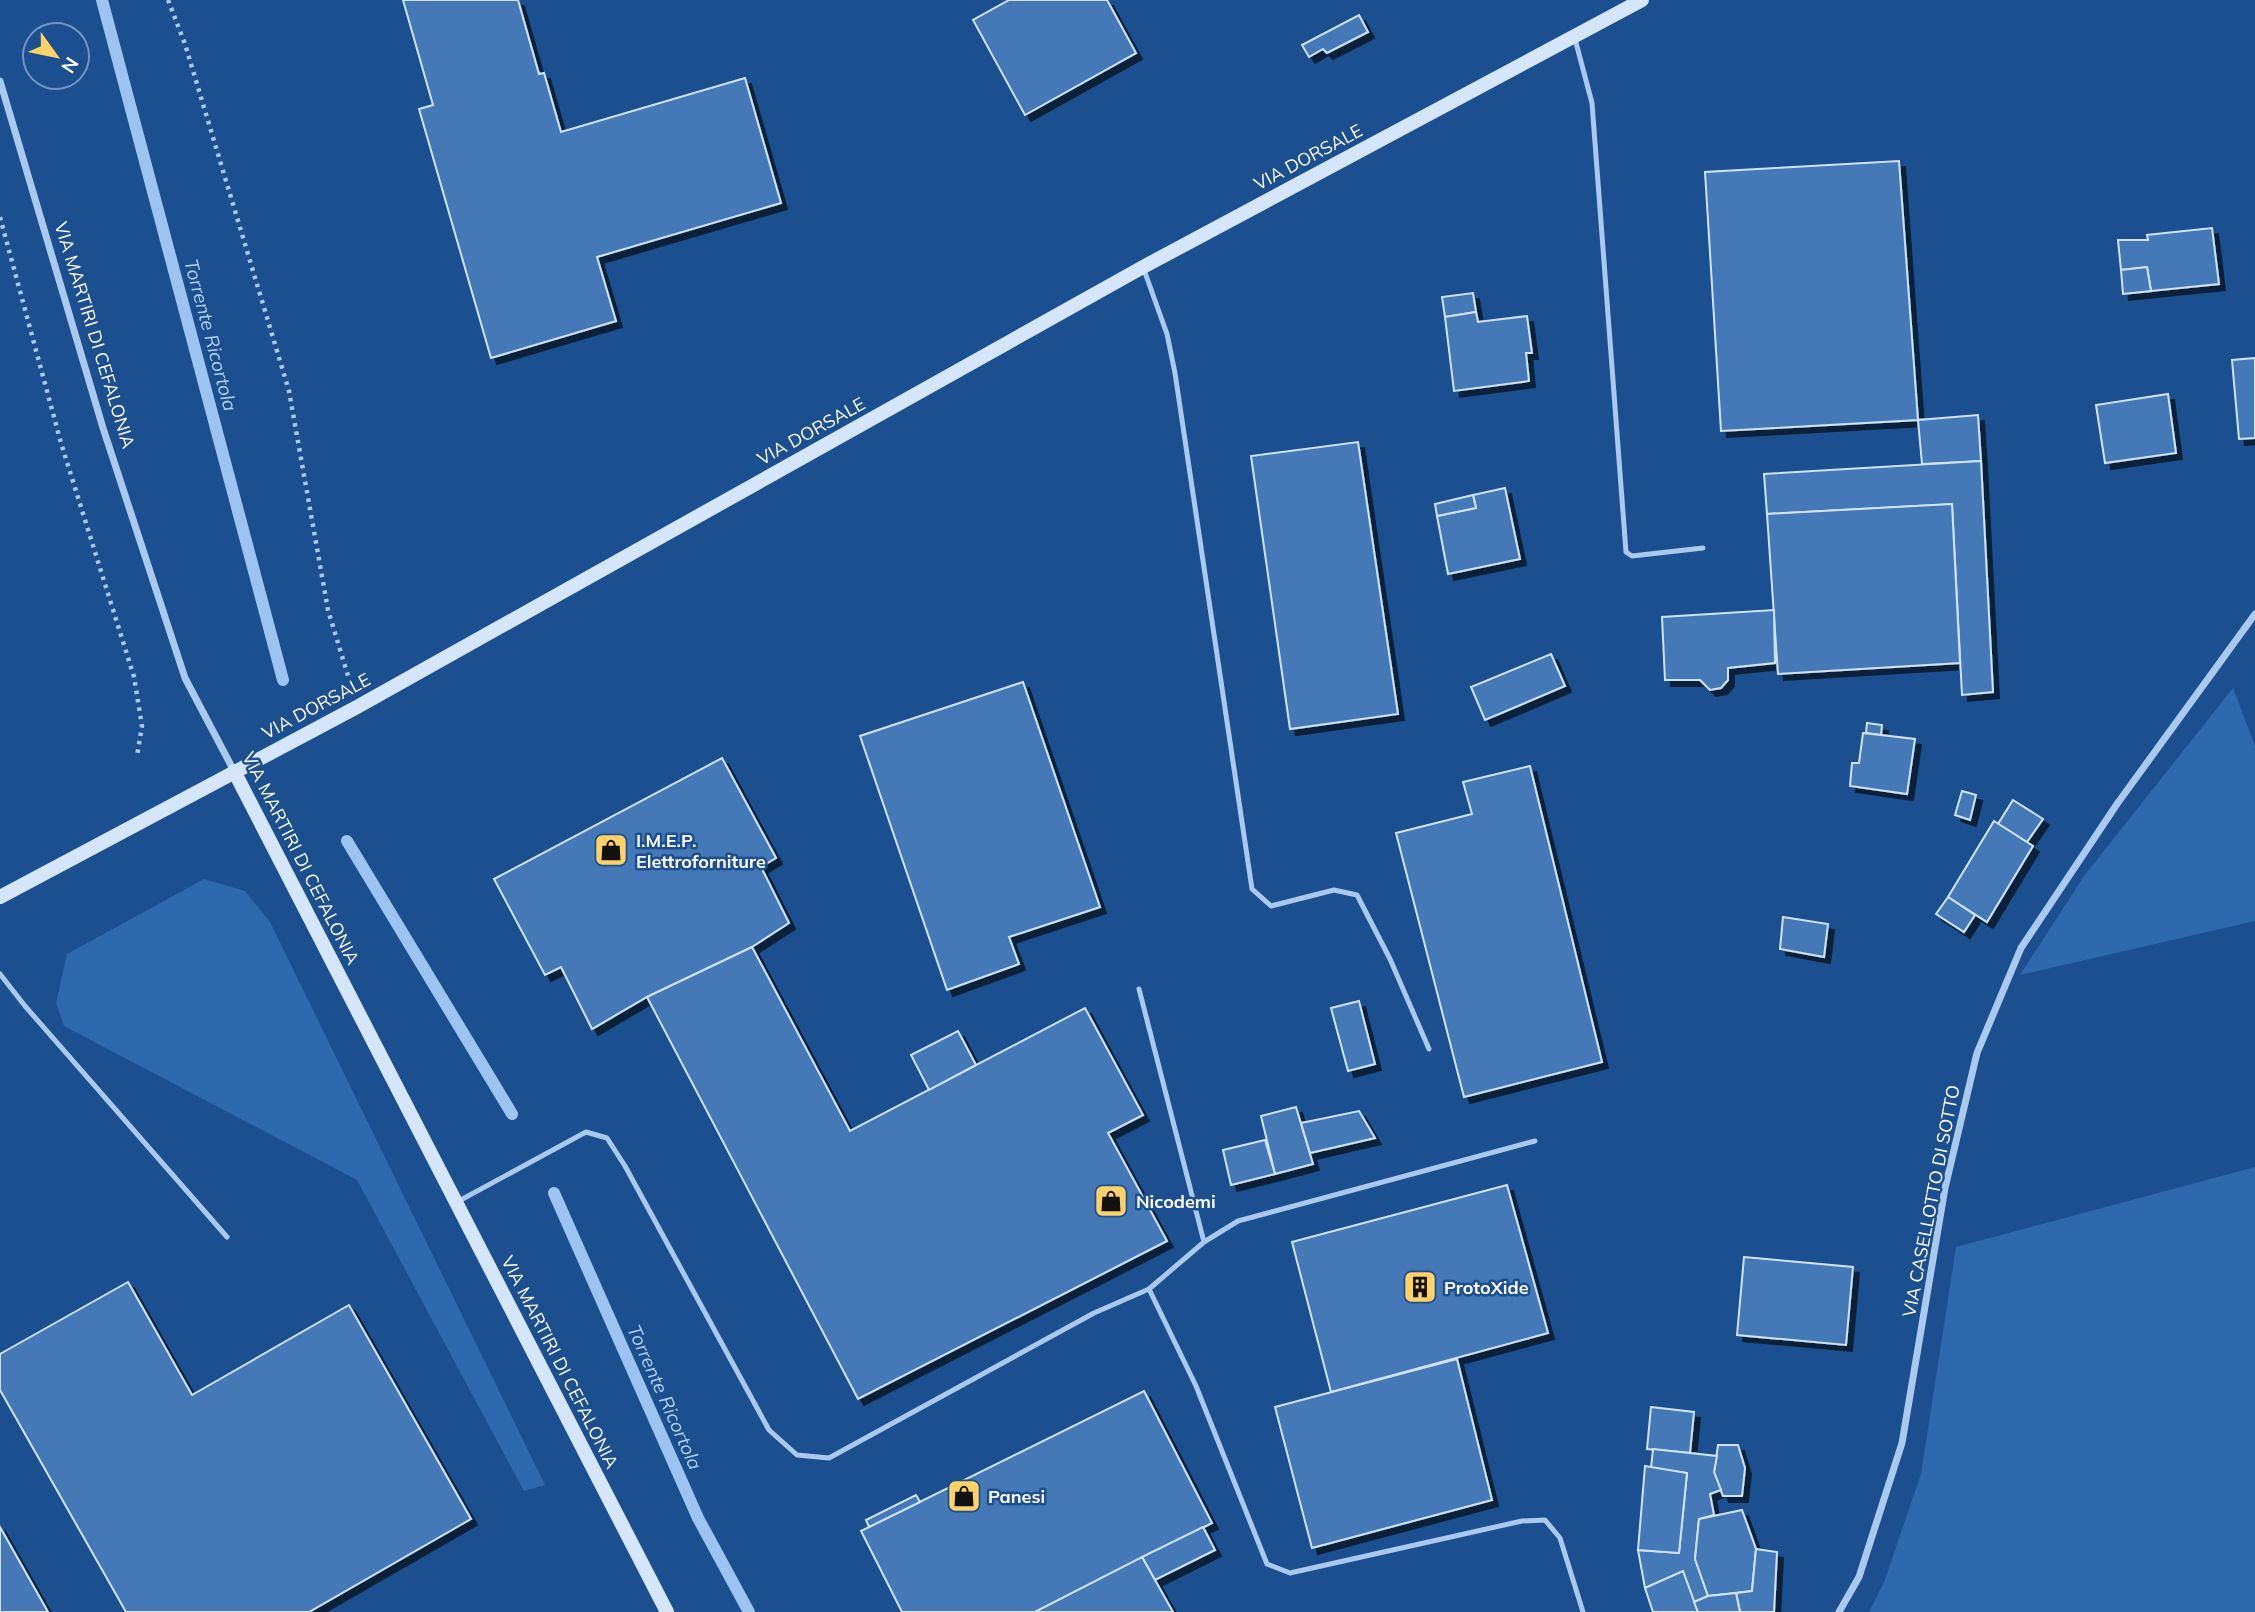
<svg xmlns="http://www.w3.org/2000/svg" width="2255" height="1612" font-family="Mulish,sans-serif">
  <style>
    .green { fill: #2e69ad }
    .lines { fill: none; stroke-linecap: round; stroke-linejoin: round }
    .stream { stroke: #9cc4f0; stroke-width: 12 }
    .building { fill: #4478b7; stroke: #cfe3fa; stroke-width: 2; filter: url(#shadow) }
    .path { stroke: #a9c9ee; stroke-width: 4.5; stroke-dasharray: 3.5 5; stroke-linecap: butt }
    .lane { stroke: #a9c9ee; stroke-width: 5 }
    .street { stroke: #a9c9ee; stroke-width: 7 }
    .secondary { stroke: #d6e6fa; stroke-width: 14 }
    .labels { text-anchor: middle; dominant-baseline: central; stroke-width: 5; stroke-linejoin: round; paint-order: stroke }
    .street-label { font-size: 18px; fill: #fff; stroke: #1b4f8f }
    .poi-label { font-size: 18px; font-weight: bold; fill: #fff; stroke: #1b4f8f; text-anchor: start }
    .water-label { font-size: 19px; font-style: italic; fill: #b5d3f5; stroke: #1b4f8f }
  </style>
  <defs>
    <filter id="shadow"><feDropShadow dx="6" dy="6" stdDeviation="0" flood-color="#0009"/></filter>
  </defs>
  <rect width="100%" height="100%" fill="#1b4f8f"/>
  <g class="green">
    <path d="M 2233,688 L 2255,746 L 2255,921 L 2020,975 L 2084,876 Z"/>
    <path d="M 204,879 L 245,891 L 270,922 L 545,1485 L 524,1491 L 357,1180 L 64,1026 L 56,1003 L 67,954 Z"/>
    <path d="M 2255,1167 L 2255,1612 L 1869,1612 L 1884,1582 L 1921,1474 L 1956,1247 Z"/>
  </g>
  <g class="lines">
    <g class="stream">
      <path d="M 102,0 L 283,680"/>
      <path d="M 347,841 L 512,1114"/>
      <path d="M 554,1193 L 698,1518 L 749,1612"/>
    </g>
  </g>
  <g class="building">
    <path d="M 403,0 L 518,0 L 539,74 L 544,73 L 561,132 L 745,78 L 781,203 L 597,257 L 616,321 L 491,358 L 419,109 L 433,105 Z"/>
    <path d="M 1009,0 L 1107,0 L 1136,53 L 1025,115 L 973,20 Z"/>
    <path d="M 1359,15 L 1368,32 L 1327,53 L 1323,49 L 1309,57 L 1302,45 Z"/>
    <path d="M 1899,161 L 1918,420 L 1721,431 L 1705,172 Z"/>
    <path d="M 2212,228 L 2219,284 L 2151,291 L 2147,267 L 2121,270 L 2118,240 L 2148,240 L 2147,235 Z"/>
    <path d="M 2147,267 L 2151,291 L 2123,294 L 2121,270 Z"/>
    <path d="M 1473,293 L 1476,312 L 1445,317 L 1442,297 Z"/>
    <path d="M 1476,312 L 1478,322 L 1527,316 L 1532,353 L 1526,353 L 1529,381 L 1454,391 L 1445,317 Z"/>
    <path d="M 2255,358 L 2255,438 L 2239,439 L 2232,360 Z"/>
    <path d="M 2168,394 L 2176,453 L 2105,463 L 2096,405 Z"/>
    <path d="M 1978,415 L 1981,461 L 1922,464 L 1918,420 Z"/>
    <path d="M 1358,442 L 1398,714 L 1290,729 L 1251,456 Z"/>
    <path d="M 1981,461 L 1993,692 L 1962,695 L 1952,504 L 1767,514 L 1764,474 Z"/>
    <path d="M 1505,488 L 1520,559 L 1448,574 L 1437,516 L 1476,508 L 1473,495 Z"/>
    <path d="M 1473,495 L 1476,508 L 1437,516 L 1435,504 Z"/>
    <path d="M 1952,504 L 1960,663 L 1778,674 L 1767,514 Z"/>
    <path d="M 1774,610 L 1775,663 L 1728,668 L 1728,680 L 1721,688 L 1710,690 L 1700,680 L 1665,680 L 1662,617 Z"/>
    <path d="M 1551,654 L 1565,686 L 1485,720 L 1471,687 Z"/>
    <path d="M 1023,682 L 1100,907 L 1009,937 L 1019,964 L 947,990 L 860,736 Z"/>
    <path d="M 1867,723 L 1882,725 L 1881,735 L 1866,733 Z"/>
    <path d="M 1863,733 L 1915,739 L 1907,794 L 1850,786 L 1852,763 L 1859,763 Z"/>
    <path d="M 722,758 L 776,858 L 761,867 L 789,923 L 752,947 L 647,997 L 592,1029 L 561,967 L 545,975 L 494,879 Z"/>
    <path d="M 1530,766 L 1602,1062 L 1464,1097 L 1396,833 L 1472,814 L 1463,782 Z"/>
    <path d="M 1962,791 L 1976,795 L 1970,820 L 1955,815 Z"/>
    <path d="M 2013,800 L 2043,819 L 2027,842 L 1998,824 Z"/>
    <path d="M 1994,821 L 2033,846 L 1987,922 L 1948,897 Z"/>
    <path d="M 1948,897 L 1975,915 L 1964,932 L 1936,914 Z"/>
    <path d="M 1783,917 L 1828,924 L 1824,957 L 1780,949 Z"/>
    <path d="M 752,947 L 850,1131 L 1085,1008 L 1143,1115 L 1108,1133 L 1167,1241 L 858,1399 L 647,997 Z"/>
    <path d="M 1359,1001 L 1375,1064 L 1348,1071 L 1331,1008 Z"/>
    <path d="M 958,1031 L 976,1065 L 929,1090 L 911,1055 Z"/>
    <path d="M 1296,1107 L 1313,1164 L 1275,1174 L 1261,1116 Z"/>
    <path d="M 1359,1111 L 1375,1138 L 1310,1153 L 1301,1123 Z"/>
    <path d="M 1265,1140 L 1275,1174 L 1231,1185 L 1223,1150 Z"/>
    <path d="M 1507,1185 L 1548,1333 L 1331,1392 L 1292,1242 Z"/>
    <path d="M 1744,1257 L 1853,1267 L 1846,1345 L 1737,1335 Z"/>
    <path d="M 128,1282 L 192,1395 L 349,1305 L 471,1519 L 309,1612 L 126,1612 L 0,1390 L 0,1354 Z"/>
    <path d="M 1457,1359 L 1492,1500 L 1312,1548 L 1275,1407 Z"/>
    <path d="M 1144,1391 L 1212,1523 L 1035,1612 L 902,1612 L 861,1531 Z"/>
    <path d="M 1651,1407 L 1694,1412 L 1690,1453 L 1647,1449 Z"/>
    <path d="M 1718,1445 L 1738,1445 L 1745,1468 L 1742,1496 L 1723,1496 L 1714,1472 Z"/>
    <path d="M 1653,1449 L 1717,1456 L 1714,1472 L 1721,1490 L 1710,1494 L 1714,1515 L 1699,1519 L 1695,1559 L 1708,1596 L 1694,1602 L 1683,1571 L 1645,1588 L 1638,1550 L 1679,1553 L 1687,1473 L 1651,1468 Z"/>
    <path d="M 1645,1466 L 1687,1473 L 1679,1553 L 1638,1550 Z"/>
    <path d="M 916,1495 L 920,1502 L 869,1527 L 866,1520 Z"/>
    <path d="M 1742,1510 L 1756,1549 L 1752,1591 L 1708,1596 L 1695,1559 L 1699,1519 Z"/>
    <path d="M 0,1527 L 48,1612 L 0,1612 Z"/>
    <path d="M 1203,1527 L 1215,1550 L 1155,1580 L 1142,1557 Z"/>
    <path d="M 1756,1549 L 1777,1552 L 1774,1612 L 1740,1612 L 1736,1593 L 1752,1591 Z"/>
    <path d="M 1142,1557 L 1173,1612 L 1035,1612 Z"/>
    <path d="M 1683,1571 L 1698,1612 L 1653,1612 L 1645,1588 Z"/>
    <path d="M 1736,1593 L 1740,1612 L 1698,1612 L 1694,1602 L 1708,1596 Z"/>
  </g>
  <g class="lines">
    <g class="path">
      <path d="M 168,0 L 185,44 L 289,391 L 328,610 L 349,679"/>
      <path d="M 0,217 L 61,443 L 134,677 L 142,726 L 137,756"/>
    </g>
    <g class="lane">
      <path d="M 1575,39 L 1592,103 L 1626,552 L 1632,556 L 1703,548"/>
      <path d="M 1143,267 L 1167,334 L 1175,373 L 1252,889 L 1271,906 L 1334,890 L 1357,895 L 1390,959 L 1429,1049"/>
      <path d="M 0,974 L 25,1006 L 227,1237"/>
      <path d="M 1139,989 L 1204,1242"/>
      <path d="M 457,1202 L 586,1132 L 607,1138 L 625,1166 L 769,1430 L 797,1455 L 829,1458 L 1094,1313 L 1149,1289 L 1204,1242 L 1238,1221 L 1535,1141"/>
      <path d="M 1149,1289 L 1196,1386 L 1267,1564 L 1290,1573 L 1522,1521 L 1545,1520 L 1560,1538 L 1583,1612"/>
    </g>
    <g class="street">
      <path d="M 0,81 L 103,428 L 185,678 L 234,771"/>
      <path d="M 1839,1612 L 1859,1577 L 1902,1443 L 1945,1188 L 1977,1053 L 2021,948 L 2117,804 L 2255,614"/>
    </g>
    <g class="secondary">
      <path d="M 234,771 L 667,1612"/>
      <path d="M 0,897 L 357,707 L 1143,267 L 1642,0"/>
    </g>
  </g>
  <defs>
    <symbol id="shop-square" viewBox="-11 -11 22 22"><rect x="-9" y="-9" width="18" height="18" rx="4" fill="#ffd166" stroke="#1b4f8f"/><path d="M-5-2.5h2.3a2.7 3.5 0 0 1 5.4 0H5L5.5 6h-11ZM-1.5-2.5h3a1.5 2.3 0 0 0-3 0Z" fill="#111"/></symbol>
    <symbol id="building-square" viewBox="-11 -11 22 22"><rect x="-9" y="-9" width="18" height="18" rx="4" fill="#ffd166" stroke="#1b4f8f"/><path d="M-4-6H4V6H1V3H-1V6H-4ZM-2.5-4.3h1.7v1.8h-1.7ZM.8-4.3h1.7v1.8H.8ZM-2.5-1h1.7V.8h-1.7ZM.8-1h1.7V.8H.8Z" fill="#111"/></symbol>
  </defs>
  <g fill-rule="evenodd">
    <use href="#shop-square" x="592" y="831" width="38" height="38"/>
    <use href="#shop-square" x="1092" y="1182" width="38" height="38"/>
    <use href="#building-square" x="1401" y="1268" width="38" height="38"/>
    <use href="#shop-square" x="945" y="1477" width="38" height="38"/>
  </g>
  <g class="labels">
    <g class="street-label">
      <text transform="translate(1308 157) rotate(-28)">VIA DORSALE</text>
      <text transform="translate(95 335) rotate(73)">VIA MARTIRI DI CEFALONIA</text>
      <text transform="translate(811 431) rotate(-29)">VIA DORSALE</text>
      <text transform="translate(316 706) rotate(-28)">VIA DORSALE</text>
      <text transform="translate(301 858) rotate(63)">VIA MARTIRI DI CEFALONIA</text>
      <text transform="translate(1931 1201) rotate(-79)">VIA CASELLOTTO DI SOTTO</text>
      <text transform="translate(560 1362) rotate(63)">VIA MARTIRI DI CEFALONIA</text>
    </g>
    <g class="poi-label">
      <text x="636" y="840">I.M.E.P.<tspan x="636" dy="21">Elettroforniture</tspan></text>
      <text x="1136" y="1201">Nicodemi</text>
      <text x="1444" y="1287">ProtoXide</text>
      <text x="988" y="1496">Panesi</text>
    </g>
    <g class="water-label">
      <text transform="translate(211 335) rotate(75)">Torrente Ricortola</text>
      <text transform="translate(665 1397) rotate(66)">Torrente Ricortola</text>
    </g>
  </g>
  <g transform="translate(56 56) rotate(123)"><circle r="33" fill="#1b4f8f" stroke="#7695bc" stroke-width="2"/>
  <path d="M0-5L12 26L0 18L-12 26Z" fill="#ffd166"/>
  <text y="-10" font-size="19" font-weight="bold" text-anchor="middle" fill="#ffffff">N</text>
  </g>
</svg>
